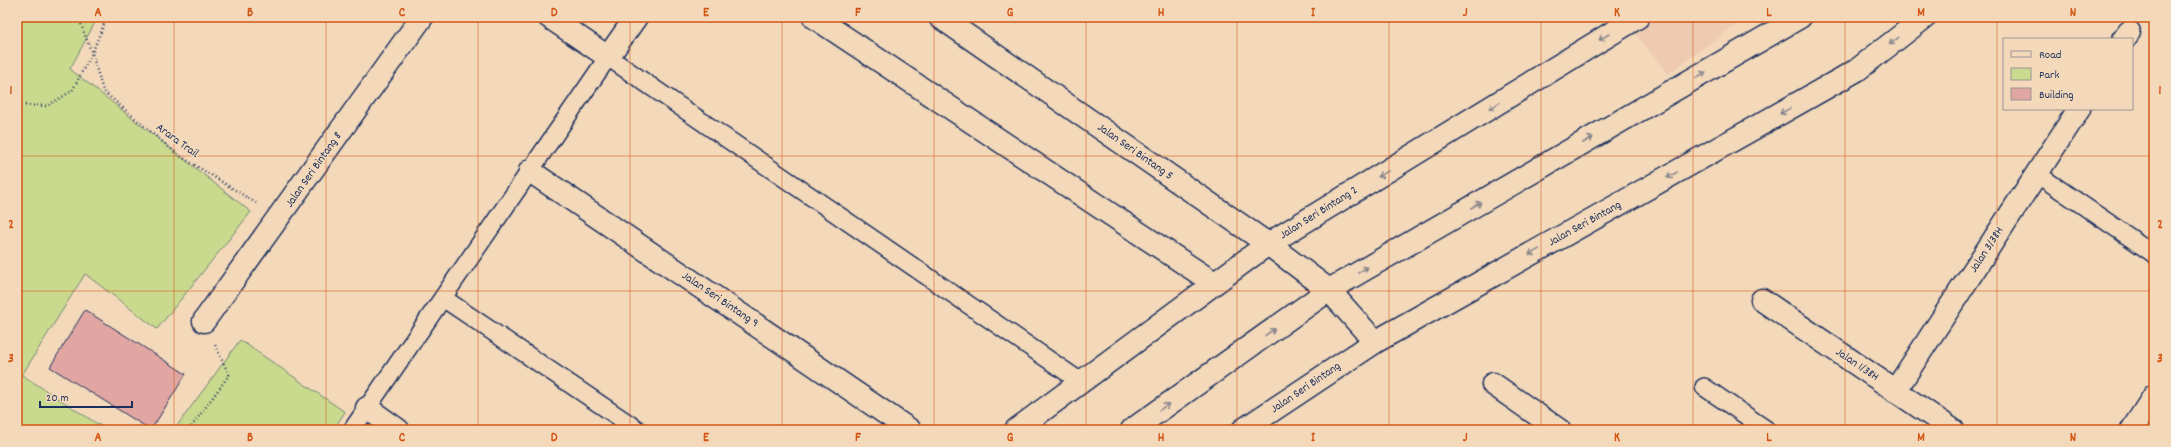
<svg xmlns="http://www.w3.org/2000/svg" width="2171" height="447" font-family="Dekko,sans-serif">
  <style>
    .built { fill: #eecab3 }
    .green { fill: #c9d98d; stroke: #728476 }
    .building { fill: #e1a6a2; stroke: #1b2f5e }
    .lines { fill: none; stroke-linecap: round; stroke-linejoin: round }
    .lane-casing { stroke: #1b2f5e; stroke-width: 20 }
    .street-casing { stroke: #1b2f5e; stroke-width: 25 }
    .secondary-casing { stroke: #1b2f5e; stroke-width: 25 }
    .path { stroke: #1b2f5e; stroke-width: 2.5; stroke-dasharray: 1 3; stroke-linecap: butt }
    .lane { stroke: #f3d9ba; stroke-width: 17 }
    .street { stroke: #f3d9ba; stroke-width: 22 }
    .secondary { stroke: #f3d9ba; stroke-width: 22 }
    .oneway { stroke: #87848c }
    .grid { fill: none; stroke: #d45514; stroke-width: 1; stroke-opacity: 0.55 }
    .labels { text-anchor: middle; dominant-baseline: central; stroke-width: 3; stroke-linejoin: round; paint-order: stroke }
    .street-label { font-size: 12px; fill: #1b2f5e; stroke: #f3d9ba }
    .neatline { fill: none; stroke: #d45514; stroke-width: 1.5 }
    .grid-label { font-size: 13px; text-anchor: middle; font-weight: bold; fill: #d45514 }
  </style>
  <rect width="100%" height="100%" fill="#f3d9ba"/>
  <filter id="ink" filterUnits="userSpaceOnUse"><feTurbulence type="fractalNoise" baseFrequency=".025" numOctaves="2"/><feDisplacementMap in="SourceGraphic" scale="8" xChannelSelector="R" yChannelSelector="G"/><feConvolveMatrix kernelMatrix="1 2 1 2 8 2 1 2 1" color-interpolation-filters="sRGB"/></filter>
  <g filter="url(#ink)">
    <path class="built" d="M 1622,17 L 1746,17 L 1668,74 Z"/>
    <g class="green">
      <path d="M 17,17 L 98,17 L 70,69 L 251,212 L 157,329 L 85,274 L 22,375 L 107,430 L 17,430 Z"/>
      <path d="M 240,340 L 345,412 L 333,430 L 174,430 Z"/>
    </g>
    <path class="building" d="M 85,310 L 186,374 L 151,430 L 50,367 Z"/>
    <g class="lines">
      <defs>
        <g id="lane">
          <path d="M 2037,174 L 2154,254"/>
          <path d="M 443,298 L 638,430"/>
          <path d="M 1704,387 L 1767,430"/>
          <path d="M 352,430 L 608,57 L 1081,382"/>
        </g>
        <g id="street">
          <path d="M 549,17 L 608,57 L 636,17"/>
          <path d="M 814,17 L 1214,283"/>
          <path d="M 940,17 L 1268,244 L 1329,290 L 1375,342"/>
          <path d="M 2124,39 L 2129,32"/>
          <path d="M 530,171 L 910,430"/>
          <path d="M 1762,300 L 1953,430"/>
          <path d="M 204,321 L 422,17"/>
          <path d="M 1493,384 L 1559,430"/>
          <path d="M 1895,391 L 2079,109"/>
          <path d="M 367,408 L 398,430"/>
          <path d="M 1016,430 L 1268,244 L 1638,17"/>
          <path d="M 2132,430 L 2154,396"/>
        </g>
        <g id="secondary">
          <path d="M 1132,430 L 1329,290 L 1800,17"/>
          <path d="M 1243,430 L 1375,342 L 1857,70 L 1925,17"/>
        </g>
      </defs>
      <use href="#lane" class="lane-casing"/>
      <use href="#street" class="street-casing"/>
      <use href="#secondary" class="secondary-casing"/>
      <g class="path">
        <path d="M 107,17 L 92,53 L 103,91 L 177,154 L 256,203"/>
        <path d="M 17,105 L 47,106 L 72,91 L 92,53 L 78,17"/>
        <path d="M 189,430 L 229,375 L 215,345"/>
      </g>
      <use href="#lane" class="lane"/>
      <use href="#street" class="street"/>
      <use href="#secondary" class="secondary"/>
    </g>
    <defs><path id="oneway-shaft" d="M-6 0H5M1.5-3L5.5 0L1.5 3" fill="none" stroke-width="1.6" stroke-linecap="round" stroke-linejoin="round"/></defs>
    <g class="oneway">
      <use href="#oneway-shaft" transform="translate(1604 37) rotate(148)"/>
      <use href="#oneway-shaft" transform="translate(1894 41) rotate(142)"/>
      <use href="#oneway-shaft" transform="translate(1701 75) rotate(-30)"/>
      <use href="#oneway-shaft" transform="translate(1494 106) rotate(148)"/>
      <use href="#oneway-shaft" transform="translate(1785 111) rotate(151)"/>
      <use href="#oneway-shaft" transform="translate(1588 140) rotate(-30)"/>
      <use href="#oneway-shaft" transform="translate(1383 174) rotate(148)"/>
      <use href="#oneway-shaft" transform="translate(1672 175) rotate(151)"/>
      <use href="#oneway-shaft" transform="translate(1476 205) rotate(-30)"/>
      <use href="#oneway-shaft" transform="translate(1534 252) rotate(151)"/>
      <use href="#oneway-shaft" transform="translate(1363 270) rotate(-30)"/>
      <use href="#oneway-shaft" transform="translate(1270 332) rotate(-35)"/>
      <use href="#oneway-shaft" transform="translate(1164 407) rotate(-35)"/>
    </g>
  </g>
  <path class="grid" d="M 174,17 L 174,430M 326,17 L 326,430M 478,17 L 478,430M 630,17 L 630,430M 782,17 L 782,430M 934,17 L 934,430M 1086,17 L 1086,430M 1237,17 L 1237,430M 1389,17 L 1389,430M 1541,17 L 1541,430M 1693,17 L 1693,430M 1845,17 L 1845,430M 1997,17 L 1997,430M 17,156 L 2154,156M 17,291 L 2154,291"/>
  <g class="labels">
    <g class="street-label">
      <text transform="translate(177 141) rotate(36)">Arara Trail</text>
      <text transform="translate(1135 152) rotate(35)">Jalan Seri Bintang 5</text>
      <text transform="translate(314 170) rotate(-55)">Jalan Seri Bintang 8</text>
      <text transform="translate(1319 213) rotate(-32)">Jalan Seri Bintang 2</text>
      <text transform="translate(1585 224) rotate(-29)">Jalan Seri Bintang</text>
      <text transform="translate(1987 250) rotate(-57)">Jalan 3/38H</text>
      <text transform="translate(720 300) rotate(34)">Jalan Seri Bintang 9</text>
      <text transform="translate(1857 365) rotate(34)">Jalan 1/38H</text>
      <text transform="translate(1306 388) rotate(-34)">Jalan Seri Bintang</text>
    </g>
  </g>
  <rect width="2171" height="447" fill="none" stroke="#f3d9ba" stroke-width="44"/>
  <rect x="2003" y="38" width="130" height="72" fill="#f3d9ba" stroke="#9d9595"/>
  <rect x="2011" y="51" width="20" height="6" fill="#f3d9ba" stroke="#9d9595"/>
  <text x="2039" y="58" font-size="12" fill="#1b2f5e">Road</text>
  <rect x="2011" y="68" width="20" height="12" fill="#c9d98d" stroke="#9d9595"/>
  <text x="2039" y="78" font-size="12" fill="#1b2f5e">Park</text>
  <rect x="2011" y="88" width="20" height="12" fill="#e1a6a2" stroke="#9d9595"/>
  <text x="2039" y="98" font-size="12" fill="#1b2f5e">Building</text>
  <path d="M40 401v6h92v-6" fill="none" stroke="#1b2f5e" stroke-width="2"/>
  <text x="46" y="401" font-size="12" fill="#1b2f5e" stroke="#f3d9ba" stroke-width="3" paint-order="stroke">20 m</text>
  <rect x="22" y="22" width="2127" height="403" class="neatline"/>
  <g class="grid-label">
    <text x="98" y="16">A</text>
    <text x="250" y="16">B</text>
    <text x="402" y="16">C</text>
    <text x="554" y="16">D</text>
    <text x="706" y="16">E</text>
    <text x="858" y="16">F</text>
    <text x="1010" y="16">G</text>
    <text x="1161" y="16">H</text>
    <text x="1313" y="16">I</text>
    <text x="1465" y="16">J</text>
    <text x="1617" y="16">K</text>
    <text x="1769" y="16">L</text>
    <text x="1921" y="16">M</text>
    <text x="2073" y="16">N</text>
    <text x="11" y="94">1</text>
    <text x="2160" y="94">1</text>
    <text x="11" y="228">2</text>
    <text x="2160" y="228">2</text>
    <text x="11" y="362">3</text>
    <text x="2160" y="362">3</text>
    <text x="98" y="441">A</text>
    <text x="250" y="441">B</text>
    <text x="402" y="441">C</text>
    <text x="554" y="441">D</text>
    <text x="706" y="441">E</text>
    <text x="858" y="441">F</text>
    <text x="1010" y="441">G</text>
    <text x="1161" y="441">H</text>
    <text x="1313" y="441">I</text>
    <text x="1465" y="441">J</text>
    <text x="1617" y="441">K</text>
    <text x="1769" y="441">L</text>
    <text x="1921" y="441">M</text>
    <text x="2073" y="441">N</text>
  </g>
</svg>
